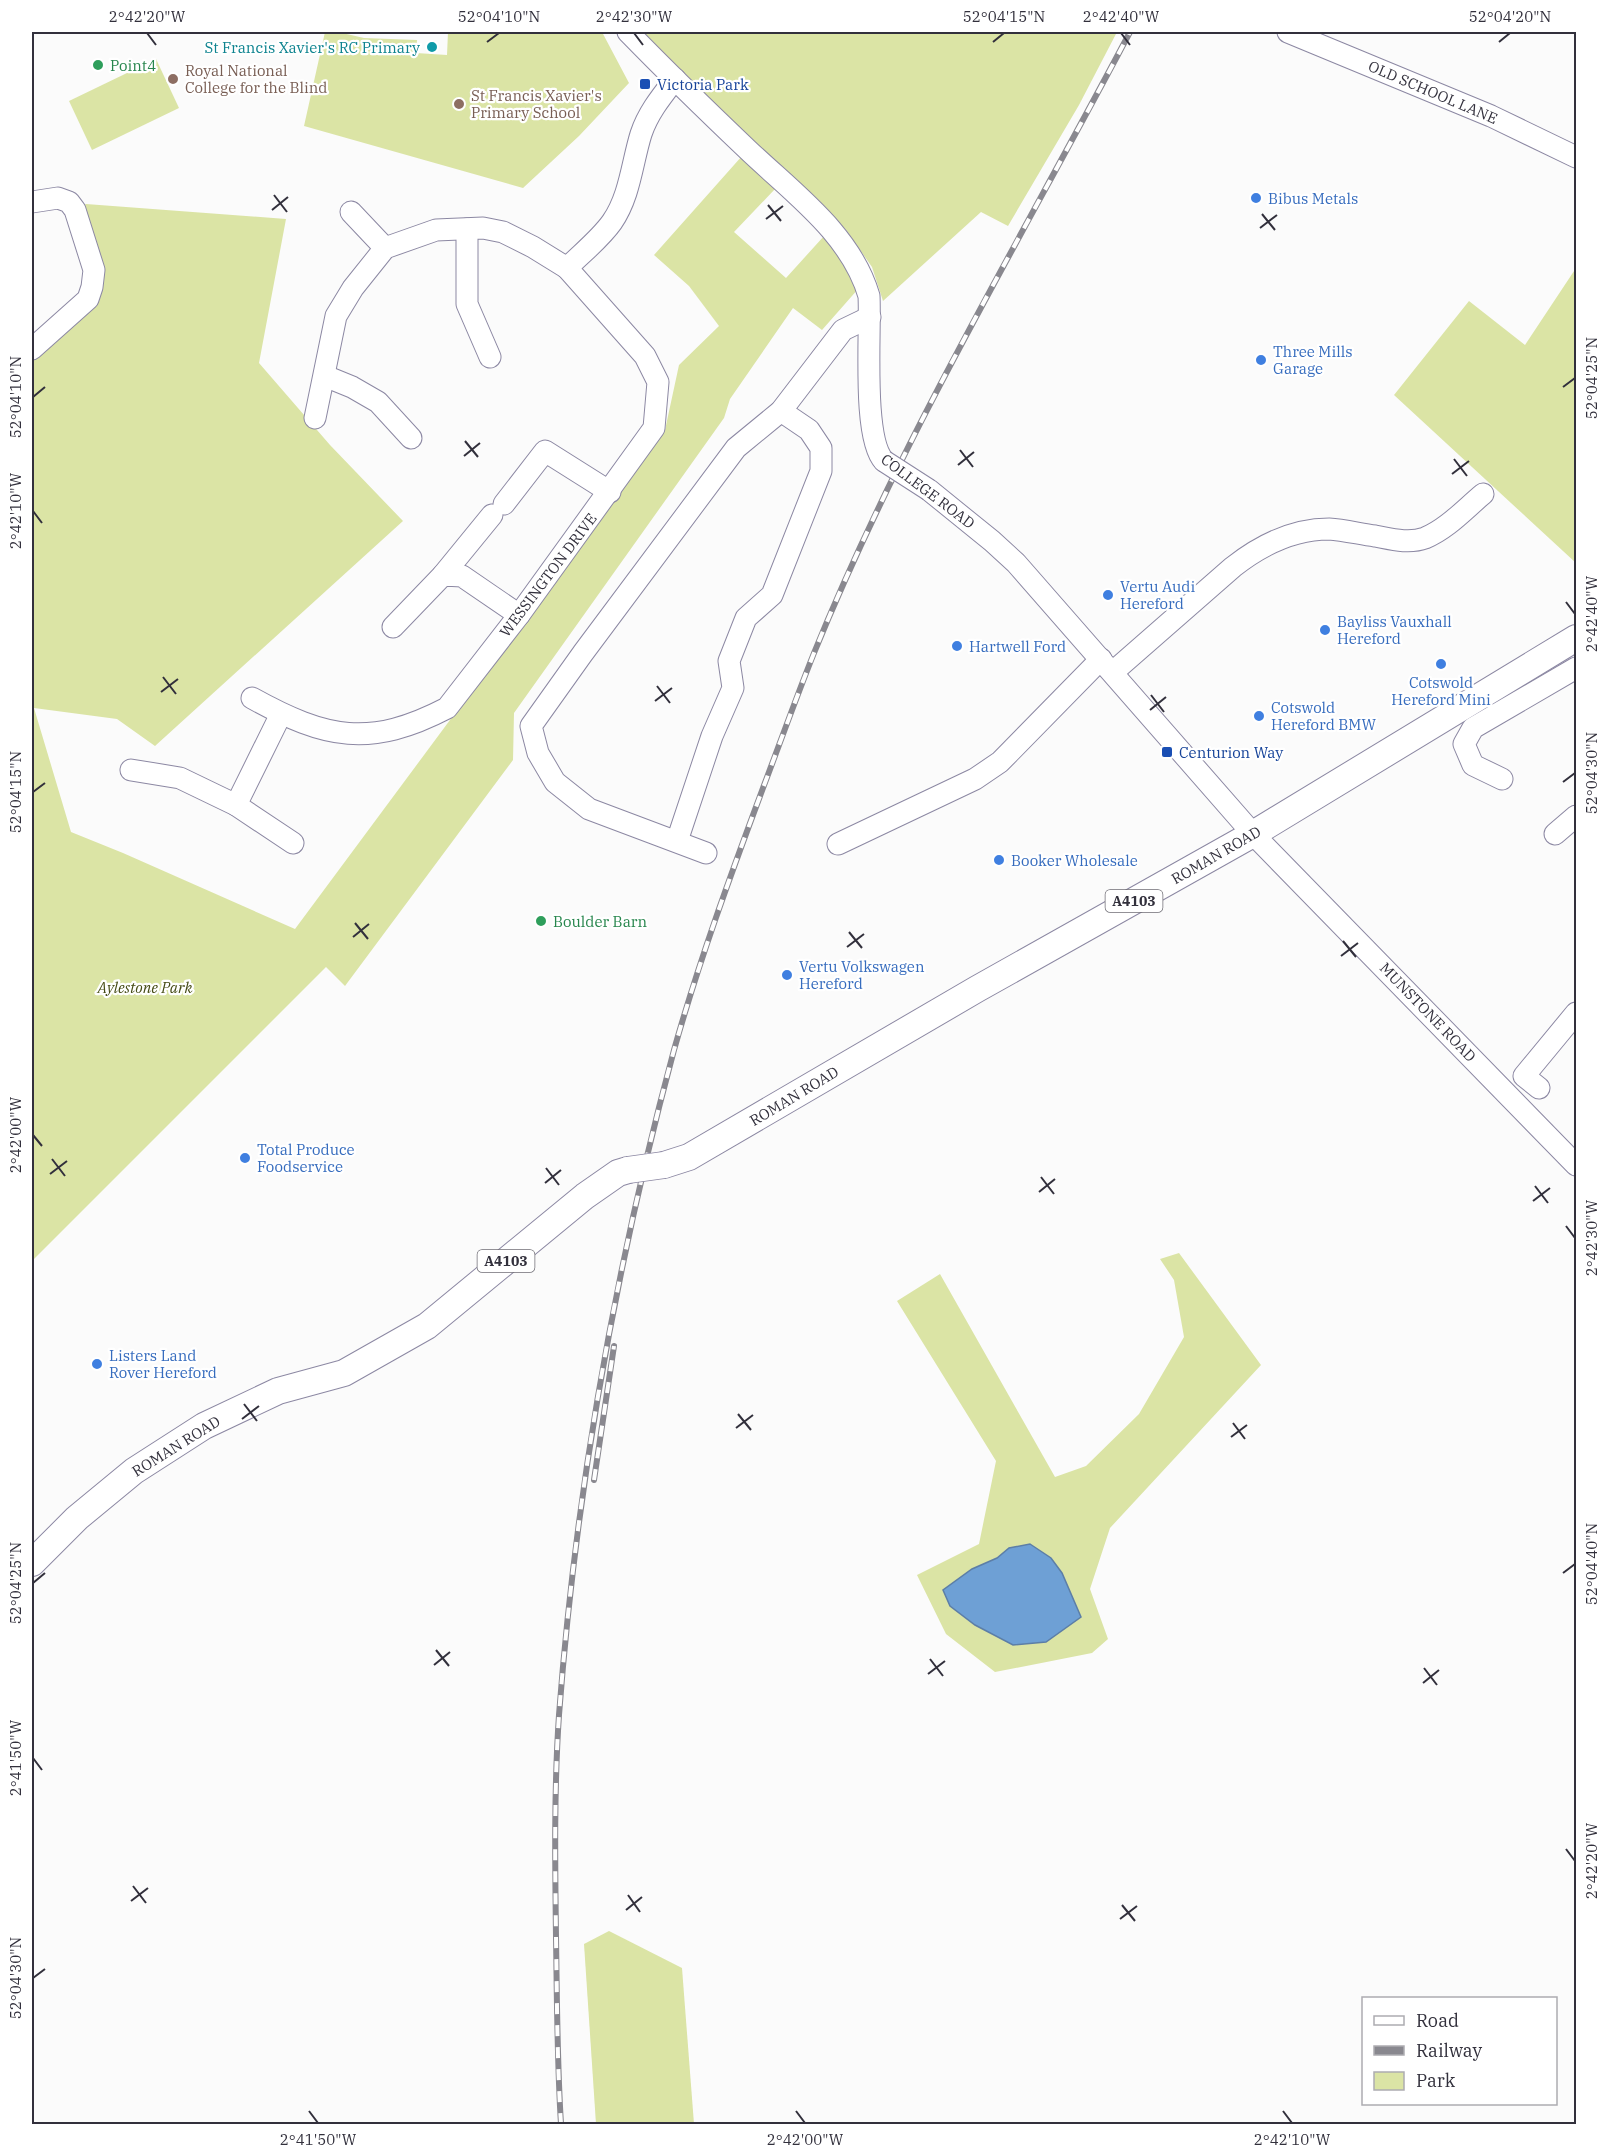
<svg xmlns="http://www.w3.org/2000/svg" width="1608" height="2156" font-family="'IBM Plex Serif',serif">
  <style>
    .green { fill: #dbe4a5; fill-rule: evenodd }
    .water { fill: #6ea0d5; stroke: #5c7ea7; stroke-width: 1.5 }
    .lines { fill: none; stroke-linecap: round; stroke-linejoin: round }
    .minor-casing { stroke: #8c88a3; stroke-width: 23 }
    .major-casing { stroke: #8c88a3; stroke-width: 28 }
    .minor { stroke: #fff; stroke-width: 21 }
    .major { stroke: #fff; stroke-width: 26 }
    .rail-casing { stroke: #89888f; stroke-width: 6 }
    .rail { stroke: #fff; stroke-width: 4; stroke-dasharray: 11; stroke-linecap: butt }
    .minor-bridge-casing { stroke: #8c88a3; stroke-width: 23; stroke-linecap: butt }
    .major-bridge-casing { stroke: #8c88a3; stroke-width: 28; stroke-linecap: butt }
    .minor-bridge { stroke: #fff; stroke-width: 21 }
    .major-bridge { stroke: #fff; stroke-width: 26 }
    .ticks { fill: none; stroke: #32303c; stroke-width: 2 }
    .culture-dot { fill: #0f9aa8; stroke: #fff; stroke-width: 2 }
    .leisure-dot { fill: #2e9e5b; stroke: #fff; stroke-width: 2 }
    .education-dot { fill: #8d6e63; stroke: #fff; stroke-width: 2 }
    .transit-dot { fill: #1a4fb4; stroke: #fff; stroke-width: 2 }
    .shop-dot { fill: #3f7fe0; stroke: #fff; stroke-width: 2 }
    .labels { text-anchor: middle; dominant-baseline: central; stroke-width: 4.5; stroke-linejoin: round; paint-order: stroke }
    .shield { fill: #fff; stroke: #706e76; stroke-width: 1.5 }
    .shield-label { font-size: 14px; font-weight: bold; fill: #32303c }
    .culture-label { font-size: 15px; fill: #0d838f; stroke: #fff; text-anchor: end }
    .leisure-label { font-size: 15px; fill: #27864d; stroke: #fff; text-anchor: start }
    .education-label { font-size: 15px; fill: #785e54; stroke: #fff; text-anchor: start }
    .transit-label { font-size: 15px; fill: #164399; stroke: #fff; text-anchor: start }
    .street-label { font-size: 15px; fill: #32303c; stroke: #fff }
    .shop-label { font-size: 15px; fill: #366cbe; stroke: #fff; text-anchor: start }
    .park-label { font-size: 15px; font-style: italic; fill: #454b15; stroke: #fff }
    .neatline { fill: none; stroke: #32303c; stroke-width: 2 }
    .ticks-label { font-size: 15px; text-anchor: middle; fill: #32303c }
  </style>
  <rect width="100%" height="100%" fill="#fbfbfb"/>
  <g class="green">
    <path d="M 325,32 L 338,32 L 364,38 L 417,40 L 416,53 L 447,55 L 448,32 L 602,32 L 629,83 L 579,136 L 523,188 L 304,126 Z"/>
    <path d="M 638,32 L 1117,32 L 1079,105 L 1008,226 L 981,212 L 883,301 L 872,267 L 846,230 L 784,172 Z"/>
    <path d="M 156,59 L 179,108 L 92,150 L 69,101 Z"/>
    <path d="M 742,156 L 775,189 L 734,232 L 786,278 L 824,236 L 845,261 L 859,288 L 822,330 L 793,308 L 730,399 L 724,418 L 514,713 L 513,760 L 345,986 L 326,967 L 32,1261 L 32,349 L 88,299 L 75,210 L 86,204 L 286,219 L 259,363 L 330,445 L 403,521 L 155,746 L 117,719 L 34,708 L 71,832 L 123,853 L 295,929 L 665,430 L 679,365 L 719,326 L 689,286 L 654,255 Z"/>
    <path d="M 1576,268 L 1576,563 L 1394,395 L 1469,301 L 1525,345 Z"/>
    <path d="M 1179,1253 L 1261,1365 L 1110,1528 L 1090,1589 L 1108,1639 L 1092,1653 L 995,1672 L 946,1634 L 917,1575 L 979,1544 L 996,1461 L 897,1301 L 940,1274 L 1055,1477 L 1086,1466 L 1139,1414 L 1184,1337 L 1174,1280 L 1160,1259 ZM 1009,1548 L 975,1625 L 972,1569 L 997,1558 Z"/>
    <path d="M 609,1931 L 682,1968 L 694,2124 L 596,2124 L 584,1944 Z"/>
  </g>
  <path class="water" d="M 1030,1544 L 1051,1558 L 1062,1573 L 1081,1617 L 1046,1642 L 1013,1645 L 975,1625 L 950,1606 L 943,1590 L 972,1569 L 997,1558 L 1009,1548 Z"/>
  <g class="lines">
    <defs>
      <g id="minor">
        <path d="M 628,32 C 667,72 707,111 748,150 C 793,193 851,234 869,296 C 871,331 862,438 884,461"/>
        <path d="M 1288,32 L 1491,116 L 1576,157"/>
        <path d="M 32,202 L 58,198 L 69,202 L 75,210 L 94,270 L 92,287 L 88,299 L 32,349"/>
        <path d="M 351,212 L 385,248"/>
        <path d="M 467,229 L 467,304 L 490,357"/>
        <path d="M 325,376 L 352,387 L 378,402 L 411,438"/>
        <path d="M 315,418 L 336,316 L 353,288 L 385,248 L 436,230 L 483,228 L 503,232 L 533,247 L 567,268 C 582,253 600,239 612,222 C 630,196 632,163 641,134 C 648,113 661,97 675,79"/>
        <path d="M 929,490 L 992,541 L 1016,563 L 1253,834 L 1576,1165"/>
        <path d="M 504,504 L 545,451 L 610,492"/>
        <path d="M 443,575 L 492,515"/>
        <path d="M 393,627 L 443,575 L 462,576 L 519,615"/>
        <path d="M 1113,672 L 1233,567 C 1261,545 1293,529 1329,529 C 1344,530 1360,534 1375,536 C 1391,539 1409,544 1425,538 C 1447,529 1465,509 1483,494"/>
        <path d="M 252,698 C 326,739 370,748 447,708 L 519,615 L 654,428 L 658,382 L 645,356 L 567,268"/>
        <path d="M 281,714 L 236,805 L 293,843"/>
        <path d="M 131,770 L 180,778 L 236,805"/>
        <path d="M 1502,779 L 1473,765 L 1464,744 L 1473,728 L 1576,668"/>
        <path d="M 1555,834 L 1576,816"/>
        <path d="M 677,841 L 712,736 L 733,688 L 729,661 L 746,618 L 772,595 L 821,471 L 821,448 L 809,430 L 781,411"/>
        <path d="M 838,844 L 975,779 L 1000,762 L 1101,659"/>
        <path d="M 706,853 L 589,809 L 555,782 L 538,753 L 531,726 L 583,653 L 736,448 L 781,411 L 843,330 L 870,317"/>
        <path d="M 1539,1088 L 1524,1076 L 1576,1013"/>
      </g>
      <g id="major">
        <path d="M 664,1165 L 689,1157 L 977,989 L 1253,834 L 1576,638"/>
        <path d="M 32,1563 L 77,1518 L 134,1471 L 204,1426 L 278,1391 L 344,1373 L 427,1326 L 585,1196 L 618,1173 L 628,1170"/>
      </g>
    </defs>
    <use href="#minor" class="minor-casing"/>
    <use href="#major" class="major-casing"/>
    <use href="#minor" class="minor"/>
    <use href="#major" class="major"/>
    <defs>
      <g id="rail">
        <path d="M 594,1480 L 614,1346"/>
        <path d="M 561,2124 C 557,2062 557,1999 556,1936 C 555,1863 554,1788 559,1715 C 576,1489 615,1269 674,1050 C 699,961 731,874 763,788 C 780,743 796,698 814,653 C 902,437 1022,237 1130,32"/>
      </g>
    </defs>
    <use href="#rail" class="rail-casing"/>
    <use href="#rail" class="rail"/>
    <defs>
      <path id="minor-bridge" d="M 884,461 L 929,490"/>
      <path id="major-bridge" d="M 628,1170 L 664,1165"/>
    </defs>
    <use href="#minor-bridge" class="minor-bridge-casing"/>
    <use href="#major-bridge" class="major-bridge-casing"/>
    <use href="#minor-bridge" class="minor-bridge"/>
    <use href="#major-bridge" class="major-bridge"/>
  </g>
  <path class="ticks" d="M 147,33 L 156,45M 634,33 L 643,45M 1121,33 L 1130,45M 487,42 L 499,33M 993,42 L 1004,33M 1499,42 L 1510,33M 274,195 L 287,212M 768,205 L 781,221M 272,210 L 288,197M 1262,214 L 1275,230M 766,219 L 783,206M 1260,228 L 1277,215M 1563,387 L 1575,378M 33,397 L 45,387M 465,441 L 478,457M 960,450 L 973,467M 464,456 L 480,443M 1454,459 L 1467,476M 958,465 L 974,452M 1452,474 L 1469,461M 33,511 L 42,523M 1566,602 L 1575,614M 163,677 L 176,694M 657,686 L 670,703M 161,692 L 178,679M 1151,695 L 1164,712M 655,701 L 672,688M 1150,710 L 1166,697M 1563,782 L 1575,773M 33,792 L 45,783M 355,923 L 368,939M 849,932 L 862,948M 353,937 L 369,924M 1343,941 L 1356,957M 847,947 L 864,934M 1341,956 L 1358,943M 33,1135 L 42,1146M 52,1159 L 65,1176M 546,1168 L 559,1185M 50,1174 L 67,1161M 1041,1177 L 1054,1194M 545,1183 L 561,1170M 1535,1186 L 1548,1203M 1039,1192 L 1055,1179M 1533,1201 L 1550,1188M 1566,1226 L 1575,1238M 244,1404 L 257,1421M 738,1414 L 751,1430M 242,1419 L 259,1406M 1233,1423 L 1245,1439M 736,1428 L 753,1415M 1231,1437 L 1247,1425M 1563,1573 L 1575,1564M 33,1583 L 45,1573M 436,1650 L 449,1666M 930,1659 L 943,1676M 434,1665 L 450,1652M 1424,1668 L 1437,1685M 928,1674 L 945,1661M 1423,1683 L 1439,1670M 33,1758 L 42,1770M 1566,1849 L 1575,1861M 133,1886 L 146,1903M 628,1895 L 640,1912M 131,1901 L 148,1888M 1122,1905 L 1135,1921M 626,1910 L 642,1897M 1120,1919 L 1137,1906M 33,1978 L 45,1969M 309,2111 L 318,2123M 796,2111 L 805,2123M 1283,2111 L 1292,2123"/>
  <circle class="culture-dot" cx="432" cy="47" r="6"/>
  <g class="leisure-dot">
    <circle cx="98" cy="65" r="6"/>
    <circle cx="541" cy="921" r="6"/>
  </g>
  <g class="education-dot">
    <circle cx="173" cy="79" r="6"/>
    <circle cx="459" cy="104" r="6"/>
  </g>
  <g class="transit-dot">
    <rect x="639" y="78" width="12" height="12" rx="3"/>
    <rect x="1161" y="746" width="12" height="12" rx="3"/>
  </g>
  <g class="shop-dot">
    <circle cx="1256" cy="198" r="6"/>
    <circle cx="1261" cy="360" r="6"/>
    <circle cx="1108" cy="595" r="6"/>
    <circle cx="1325" cy="630" r="6"/>
    <circle cx="957" cy="646" r="6"/>
    <circle cx="1441" cy="664" r="6"/>
    <circle cx="1259" cy="716" r="6"/>
    <circle cx="999" cy="860" r="6"/>
    <circle cx="787" cy="975" r="6"/>
    <circle cx="245" cy="1158" r="6"/>
    <circle cx="97" cy="1364" r="6"/>
  </g>
  <g class="labels">
    <g class="shield">
      <rect x="1105.5" y="890" width="57" height="22" rx="4.5"/>
      <rect x="477.5" y="1250" width="57" height="22" rx="4.5"/>
    </g>
    <g class="shield-label">
      <text x="1134" y="901">A4103</text>
      <text x="506" y="1261">A4103</text>
    </g>
    <g class="culture-label">
      <text x="420" y="47">St Francis Xavier's RC Primary</text>
    </g>
    <g class="leisure-label">
      <text x="110" y="65">Point4</text>
      <text x="553" y="921">Boulder Barn</text>
    </g>
    <g class="education-label">
      <text x="185" y="70">Royal National<tspan x="185" dy="17">College for the Blind</tspan></text>
      <text x="471" y="95">St Francis Xavier's<tspan x="471" dy="17">Primary School</tspan></text>
    </g>
    <g class="transit-label">
      <text x="657" y="84">Victoria Park</text>
      <text x="1179" y="752">Centurion Way</text>
    </g>
    <g class="street-label">
      <text transform="translate(1433 92) rotate(23)">OLD SCHOOL LANE</text>
      <text transform="translate(928 491) rotate(37)">COLLEGE ROAD</text>
      <text transform="translate(548 575) rotate(-53)">WESSINGTON DRIVE</text>
      <text transform="translate(1216 855) rotate(-30)">ROMAN ROAD</text>
      <text transform="translate(1428 1012) rotate(46)">MUNSTONE ROAD</text>
      <text transform="translate(794 1096) rotate(-31)">ROMAN ROAD</text>
      <text transform="translate(176 1446) rotate(-32)">ROMAN ROAD</text>
    </g>
    <g class="shop-label">
      <text x="1268" y="198">Bibus Metals</text>
      <text x="1273" y="351">Three Mills<tspan x="1273" dy="17">Garage</tspan></text>
      <text x="1120" y="586">Vertu Audi<tspan x="1120" dy="17">Hereford</tspan></text>
      <text x="1337" y="621">Bayliss Vauxhall<tspan x="1337" dy="17">Hereford</tspan></text>
      <text x="969" y="646">Hartwell Ford</text>
      <text x="1441" y="682" text-anchor="middle">Cotswold<tspan x="1441" dy="17">Hereford Mini</tspan></text>
      <text x="1271" y="707">Cotswold<tspan x="1271" dy="17">Hereford BMW</tspan></text>
      <text x="1011" y="860">Booker Wholesale</text>
      <text x="799" y="966">Vertu Volkswagen<tspan x="799" dy="17">Hereford</tspan></text>
      <text x="257" y="1149">Total Produce<tspan x="257" dy="17">Foodservice</tspan></text>
      <text x="109" y="1355">Listers Land<tspan x="109" dy="17">Rover Hereford</tspan></text>
    </g>
    <g class="park-label">
      <text x="145" y="987">Aylestone Park</text>
    </g>
  </g>
  <rect width="1608" height="2156" fill="none" stroke="#ffffff" stroke-width="66"/>
  <rect x="1362" y="1997" width="195" height="108" fill="#ffffff" stroke="#adacb1" stroke-width="1.5"/>
  <rect x="1374" y="2016" width="30" height="9" fill="#ffffff" stroke="#adacb1" stroke-width="1.5"/>
  <text x="1416" y="2027" font-size="18" fill="#32303c">Road</text>
  <rect x="1374" y="2046" width="30" height="9" fill="#89888f" stroke="#adacb1" stroke-width="1.5"/>
  <text x="1416" y="2057" font-size="18" fill="#32303c">Railway</text>
  <rect x="1374" y="2072" width="30" height="18" fill="#dbe4a5" stroke="#adacb1" stroke-width="1.5"/>
  <text x="1416" y="2087" font-size="18" fill="#32303c">Park</text>
  <rect x="33" y="33" width="1542" height="2090" class="neatline"/>
  <g class="ticks-label">
    <text x="147" y="22">2°42'20"W</text>
    <text x="499" y="22">52°04'10"N</text>
    <text x="634" y="22">2°42'30"W</text>
    <text x="1004" y="22">52°04'15"N</text>
    <text x="1121" y="22">2°42'40"W</text>
    <text x="1510" y="22">52°04'20"N</text>
    <text transform="translate(1592 378) rotate(-90)" y="5">52°04'25"N</text>
    <text transform="translate(16 397) rotate(-90)" y="5">52°04'10"N</text>
    <text transform="translate(16 511) rotate(-90)" y="5">2°42'10"W</text>
    <text transform="translate(1592 614) rotate(-90)" y="5">2°42'40"W</text>
    <text transform="translate(1592 773) rotate(-90)" y="5">52°04'30"N</text>
    <text transform="translate(16 792) rotate(-90)" y="5">52°04'15"N</text>
    <text transform="translate(16 1135) rotate(-90)" y="5">2°42'00"W</text>
    <text transform="translate(1592 1238) rotate(-90)" y="5">2°42'30"W</text>
    <text transform="translate(1592 1564) rotate(-90)" y="5">52°04'40"N</text>
    <text transform="translate(16 1583) rotate(-90)" y="5">52°04'25"N</text>
    <text transform="translate(16 1758) rotate(-90)" y="5">2°41'50"W</text>
    <text transform="translate(1592 1861) rotate(-90)" y="5">2°42'20"W</text>
    <text transform="translate(16 1978) rotate(-90)" y="5">52°04'30"N</text>
    <text x="318" y="2145">2°41'50"W</text>
    <text x="805" y="2145">2°42'00"W</text>
    <text x="1292" y="2145">2°42'10"W</text>
  </g>
</svg>
